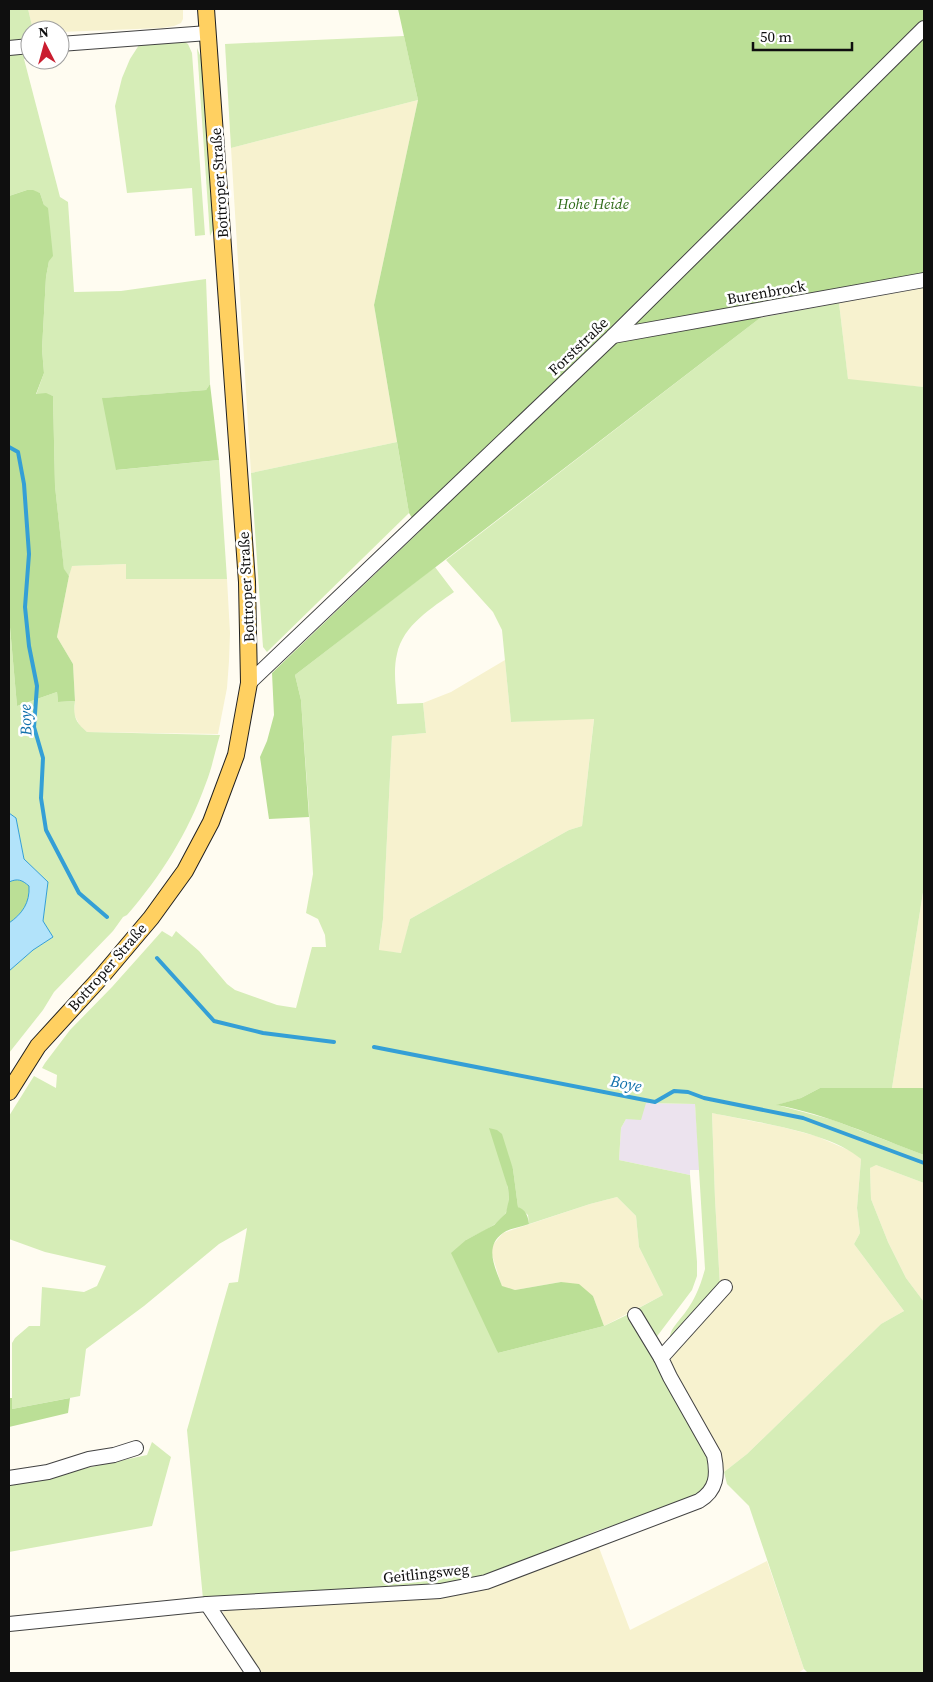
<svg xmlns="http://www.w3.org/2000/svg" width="933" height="1682" font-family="'Source Serif 4',serif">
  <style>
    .industrial { fill: #ece3ee }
    .farmland { fill: #f7f2cf }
    .green { fill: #d6edb7 }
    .forest { fill: #bbdf96 }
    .water { fill: #b2e3fa; stroke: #349fd6 }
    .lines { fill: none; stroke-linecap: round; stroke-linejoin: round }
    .stream { stroke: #349fd6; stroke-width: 4 }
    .minor-casing { stroke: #424242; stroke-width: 16 }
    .major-casing { stroke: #202020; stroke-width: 18 }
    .minor { stroke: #fff; stroke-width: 14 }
    .major { stroke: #ffd061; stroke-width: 16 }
    .labels { text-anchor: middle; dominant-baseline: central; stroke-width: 5; stroke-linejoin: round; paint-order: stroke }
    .street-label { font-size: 15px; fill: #0f0f0f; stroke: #fff }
    .park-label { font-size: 15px; font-style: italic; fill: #306c1a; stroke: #fff }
    .water-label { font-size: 16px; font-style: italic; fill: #0f6fab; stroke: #fff }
  </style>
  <rect width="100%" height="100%" fill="#fffcf1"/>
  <path class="industrial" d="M 646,1103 L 695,1104 L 700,1170 L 690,1170 L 690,1175 L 619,1160 L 621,1128 L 626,1119 Z"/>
  <g class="farmland">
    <path d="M 28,9 L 183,9 L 183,19 L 181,23 L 174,26 L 162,28 L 60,32 L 60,30 L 33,30 Z"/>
    <path d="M 418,100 L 374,305 L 397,442 L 251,473 L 231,148 Z"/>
    <path d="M 924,288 L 924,387 L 848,380 L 839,303 Z"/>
    <path d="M 126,564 L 126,579 L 227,579 L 230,633 L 229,661 L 227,688 L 218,734 L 87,732 L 80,726 L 74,714 L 75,701 L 73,664 L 57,637 L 71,566 Z"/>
    <path d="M 505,660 L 511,722 L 594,718 L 582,826 L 569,830 L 410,919 L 402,953 L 379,951 L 383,919 L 392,736 L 426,733 L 423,703 L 451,692 Z"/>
    <path d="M 924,886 L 924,1088 L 892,1088 Z"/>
    <path d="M 712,1113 L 782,1127 L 816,1136 L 853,1152 L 861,1159 L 857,1208 L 860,1233 L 854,1244 L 904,1311 L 881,1324 L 747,1454 L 724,1472 L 719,1452 L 672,1374 L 671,1359 L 720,1286 L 715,1199 Z"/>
    <path d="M 873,1165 L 876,1165 L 924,1183 L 924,1302 L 906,1278 L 888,1242 L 871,1199 L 870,1168 Z"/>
    <path d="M 617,1197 L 636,1216 L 639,1247 L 663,1295 L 604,1326 L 593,1296 L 561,1282 L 515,1290 L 502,1287 L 492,1255 L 492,1246 L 503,1233 L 590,1204 Z"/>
    <path d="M 598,1545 L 630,1630 L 767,1561 L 804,1669 L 798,1673 L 262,1673 L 222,1618 L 222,1613 L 227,1609 Z"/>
  </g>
  <g class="green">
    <path d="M 9,9 L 28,9 L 33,30 L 30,30 L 30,38 L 9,41 Z"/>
    <path d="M 404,36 L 418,100 L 231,148 L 225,44 Z"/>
    <path d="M 183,41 L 188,44 L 192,53 L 205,235 L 195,236 L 192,188 L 127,193 L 115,106 L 122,78 L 130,59 L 139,45 Z"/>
    <path d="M 197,48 L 202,60 L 214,228 L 210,236 Z"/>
    <path d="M 30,51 L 30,58 L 24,59 L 60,197 L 68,202 L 74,292 L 121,291 L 206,279 L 210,384 L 206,390 L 103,398 L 117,470 L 219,460 L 227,579 L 126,579 L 126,564 L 72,566 L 69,576 L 64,570 L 55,486 L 53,396 L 46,394 L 36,395 L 44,373 L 42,349 L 46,277 L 49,261 L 44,205 L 40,193 L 27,190 L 9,196 L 9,53 Z"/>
    <path d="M 839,303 L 848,379 L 924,387 L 924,886 L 892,1088 L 820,1088 L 801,1098 L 777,1105 L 833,1120 L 924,1155 L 924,1183 L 876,1165 L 870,1168 L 871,1199 L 888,1242 L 906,1278 L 924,1302 L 924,1673 L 808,1673 L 804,1669 L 749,1506 L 727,1484 L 724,1472 L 747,1454 L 881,1324 L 904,1311 L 854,1244 L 860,1233 L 857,1208 L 861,1159 C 829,1131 754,1122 712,1113 L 715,1199 L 720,1286 L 670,1340 C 669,1331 675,1326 680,1319 C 693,1304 700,1288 705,1269 L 695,1104 L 646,1103 L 641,1120 L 626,1119 L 621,1128 L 619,1160 L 690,1175 L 697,1262 L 697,1276 L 692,1290 L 655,1339 L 637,1309 L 663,1295 L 639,1247 L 636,1216 L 617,1197 L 590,1204 L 529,1224 L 528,1215 L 518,1207 L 513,1169 L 490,1128 C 495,1149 518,1195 505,1214 C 496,1227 479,1233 466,1240 L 498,1353 L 604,1326 L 629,1314 L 705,1452 L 711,1470 L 710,1479 L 705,1488 L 696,1494 L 676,1505 L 596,1531 L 508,1570 L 452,1583 L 203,1599 L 187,1430 L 229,1283 L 238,1282 L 247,1228 L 219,1244 L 144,1306 L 86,1349 L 80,1396 L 12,1409 L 12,1343 L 15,1338 L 29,1326 L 40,1326 L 42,1287 L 84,1292 L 97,1286 L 106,1266 L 45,1252 L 9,1239 L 9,1116 L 34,1076 L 56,1088 L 57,1075 L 42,1068 L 45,1063 L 70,1030 L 112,987 L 162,931 L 172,937 L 176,931 L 199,951 L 227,984 L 235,990 L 277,1005 L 296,1008 L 312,947 L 326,947 L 325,935 L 318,919 L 306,913 L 313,874 L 311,840 L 301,700 L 295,675 L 435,567 L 454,592 C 432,608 403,625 397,654 C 393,670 396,688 397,704 L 423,703 L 426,733 L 392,736 L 383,919 L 379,950 L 401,953 L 410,919 L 569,830 L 582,826 L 594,719 L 511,722 L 502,630 L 493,612 L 446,560 L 760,318 Z"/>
    <path d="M 397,442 L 409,513 L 267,652 L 263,647 L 251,473 Z"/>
    <path d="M 9,616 L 17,706 L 57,692 L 58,702 L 75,701 C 73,716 75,722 87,732 L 220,735 C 215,751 212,768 206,783 C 188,833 161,876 127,915 L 123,917 L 113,931 L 54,992 L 43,1010 L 9,1053 L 9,971 L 33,950 L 53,937 L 43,921 L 48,882 L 24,859 L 16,818 L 9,813 Z"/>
    <path d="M 152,1442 L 171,1457 L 152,1526 L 9,1552 L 9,1482 L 50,1476 L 147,1455 Z"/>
  </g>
  <g class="forest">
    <path d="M 398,9 L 924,9 L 924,276 L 781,302 L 295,675 L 301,700 L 309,817 L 269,819 L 260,757 L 267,741 L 274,715 L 272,673 L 420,531 L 409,513 L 374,305 L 418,100 Z"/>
    <path d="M 27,190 L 33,190 L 40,193 L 44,205 L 48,208 L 53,256 L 49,261 L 46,277 L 42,349 L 44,373 L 36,394 L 46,393 L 53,396 L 55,486 L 64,569 L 69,576 L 57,637 L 73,664 L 75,701 L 58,702 L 57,692 L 17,706 L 9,616 L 9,196 Z"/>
    <path d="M 210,384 L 219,460 L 116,470 L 102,398 L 206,390 Z"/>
    <path d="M 16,879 L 23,881 L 29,886 C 30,904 22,913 9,923 L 9,882 Z"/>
    <path d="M 820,1088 L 924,1088 L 924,1155 C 875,1137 827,1114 776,1105 L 801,1098 Z"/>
    <path d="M 489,1128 L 497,1130 L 502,1134 L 513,1169 L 518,1207 C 526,1210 528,1216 529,1224 C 522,1227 510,1228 503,1233 C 483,1247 496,1269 502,1286 L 515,1290 L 561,1282 L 579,1284 L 593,1296 L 604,1326 L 498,1353 L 451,1253 L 466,1240 L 494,1225 L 506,1213 L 509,1199 L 508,1188 Z"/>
    <path d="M 9,1398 L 12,1398 L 12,1409 L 70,1398 L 68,1413 L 9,1427 Z"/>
  </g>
  <path class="water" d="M 9,813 L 16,818 L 24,859 L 48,882 L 43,921 L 53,937 L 33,950 L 9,971 L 9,923 C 22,914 30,903 29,886 C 22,880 18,878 9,882 Z"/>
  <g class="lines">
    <g class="stream">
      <path d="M 9,447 L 18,452 L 24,484 L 29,554 L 25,607 L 29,646 L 37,686 L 34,727 L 43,758 L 41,798 L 46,830 L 79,893 L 107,917"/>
      <path d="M 157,958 L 214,1021 L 263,1033 L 334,1042"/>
      <path d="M 374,1047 L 655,1102 L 674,1091 L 688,1092 L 704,1098 L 803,1118 L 924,1163"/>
    </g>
    <defs>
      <g id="minor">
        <path d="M 60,44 L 208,33"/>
        <path d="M 9,48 L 30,46"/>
        <path d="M 613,336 L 924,280"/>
        <path d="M 249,683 L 613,336 L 924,28"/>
        <path d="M 635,1315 L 661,1358"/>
        <path d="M 9,1478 L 48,1472 L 89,1459 L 114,1455 L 136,1448"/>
        <path d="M 207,1604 L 253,1673"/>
        <path d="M 9,1624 L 207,1604 L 440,1591 L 486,1582 L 699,1501 C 717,1490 718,1475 714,1455 L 670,1377 L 661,1358 L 725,1287"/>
      </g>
      <path id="major" d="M 9,1092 L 38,1046 L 102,976 L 151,918 L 185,871 L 211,822 L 236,755 L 249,683 L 247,582 L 206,9"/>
    </defs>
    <use href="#minor" class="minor-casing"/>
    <use href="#major" class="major-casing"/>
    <use href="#minor" class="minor"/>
    <use href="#major" class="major"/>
  </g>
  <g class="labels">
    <g class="street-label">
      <text transform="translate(219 183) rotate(-94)">Bottroper Straße</text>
      <text transform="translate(766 292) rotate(-10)">Burenbrock</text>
      <text transform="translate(578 346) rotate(-44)">Forststraße</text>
      <text transform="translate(246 587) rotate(-93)">Bottroper Straße</text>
      <text transform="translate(107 967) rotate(-49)">Bottroper Straße</text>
      <text transform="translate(426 1573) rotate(-6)">Geitlingsweg</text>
    </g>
    <g class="park-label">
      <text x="593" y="203">Hohe Heide</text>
    </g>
    <g class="water-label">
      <text transform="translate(25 720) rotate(-92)">Boye</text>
      <text transform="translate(626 1083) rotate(11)">Boye</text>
    </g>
  </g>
  <rect width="933" height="1682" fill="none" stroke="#0f0f0f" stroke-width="20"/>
  <g transform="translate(45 45) rotate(354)"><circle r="24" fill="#ffffff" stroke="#9f9f9f"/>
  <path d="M0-4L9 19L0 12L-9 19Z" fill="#ca1d2f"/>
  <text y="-8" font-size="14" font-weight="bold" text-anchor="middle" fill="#0f0f0f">N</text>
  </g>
  <path d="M753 42v8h99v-8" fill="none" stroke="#0f0f0f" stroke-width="2.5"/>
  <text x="760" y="42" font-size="15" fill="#0f0f0f" stroke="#ffffff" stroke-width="4" paint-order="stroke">50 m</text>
</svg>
